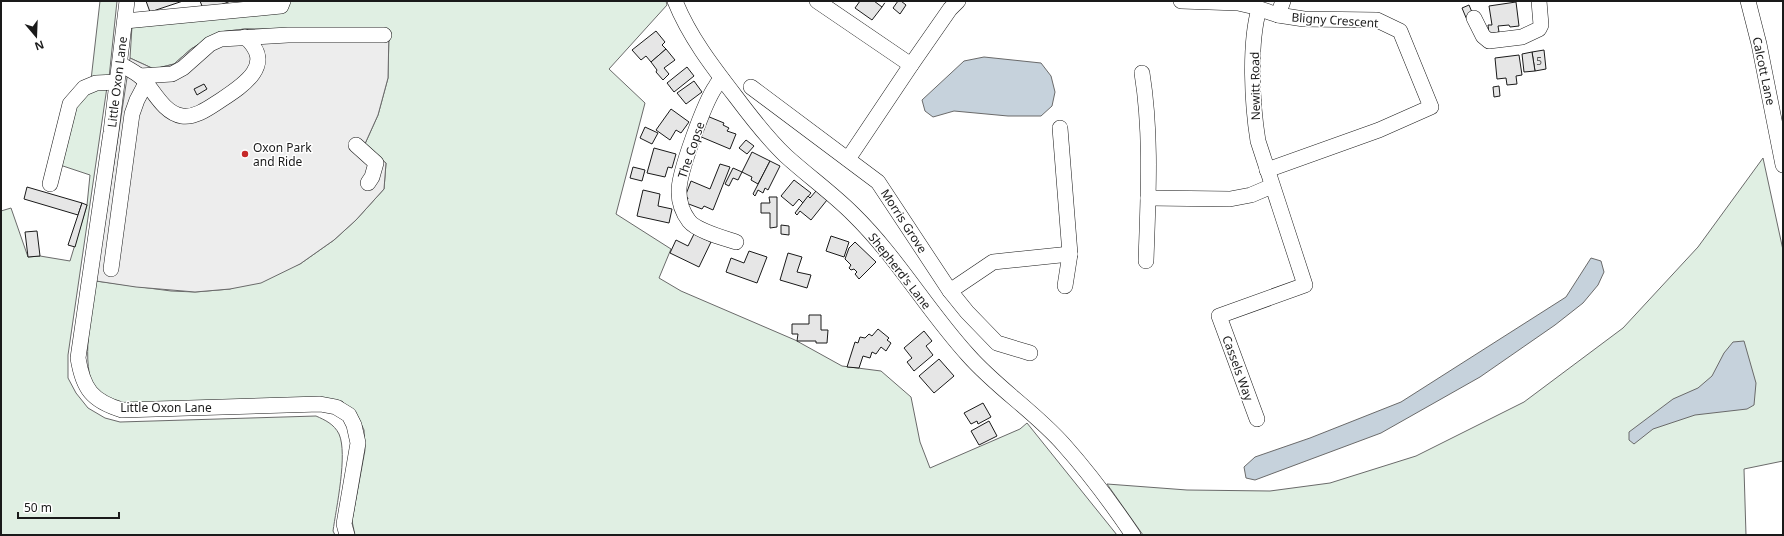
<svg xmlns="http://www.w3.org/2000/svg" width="1784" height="536" font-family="'Noto Sans',sans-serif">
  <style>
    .green { fill: #e0efe3; stroke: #6a6a6a }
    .parking { fill: #ededed; stroke: #6a6a6a }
    .water { fill: #c6d2dc; stroke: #6a6a6a }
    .building { fill: #e6e6e6; stroke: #1a1a1a }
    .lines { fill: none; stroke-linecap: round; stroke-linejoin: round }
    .minor-casing { stroke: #1a1a1a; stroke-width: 16 }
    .minor { stroke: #fff; stroke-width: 15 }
    .fence { stroke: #1a1a1a; stroke-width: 1; stroke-dasharray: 5 2; stroke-linecap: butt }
    .poi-dot { fill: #c62828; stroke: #fff; stroke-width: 1.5 }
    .labels { text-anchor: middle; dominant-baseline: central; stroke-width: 3; stroke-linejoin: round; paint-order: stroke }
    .number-label { font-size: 10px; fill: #4d4d4d }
    .street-label { font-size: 12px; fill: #1a1a1a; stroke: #fff }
    .poi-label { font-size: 12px; fill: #1a1a1a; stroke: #fff; text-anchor: start }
  </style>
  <rect width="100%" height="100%" fill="#fff"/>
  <g class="green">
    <path d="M 100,1 L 117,1 L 109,78 L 91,80 Z"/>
    <path d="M 289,1 L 666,1 L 667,5 L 609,69 L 645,103 L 616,214 L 671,249 L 659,278 L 681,291 L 795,340 L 842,366 L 881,371 L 911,397 L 920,442 L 930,468 L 1020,429 L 1027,423 L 1117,535 L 355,535 L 352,521 L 365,450 L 364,430 L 358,417 L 342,401 L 130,405 C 116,403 103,400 95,388 C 80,368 92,305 96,281 L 171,291 L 195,292 L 230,289 L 300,264 L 334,240 L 356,220 L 384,189 L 386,163 L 364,146 L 378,115 L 388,78 L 389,31 L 245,29 L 219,32 L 191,49 L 174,64 L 154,69 L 130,58 L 132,26 Z"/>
    <path d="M 107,87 L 68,355 L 68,378 L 76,393 L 88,408 L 105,418 L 120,422 L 316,416 C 325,420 334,424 339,434 C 348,454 336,509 333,531 L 335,535 L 1,535 L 1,211 L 11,208 L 28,257 L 40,256 L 70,261 L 87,205 L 90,175 L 60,165 L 72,107 L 85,93 Z"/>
    <path d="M 1763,158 L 1783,250 L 1783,461 L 1744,469 L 1746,535 L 1143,535 L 1107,484 L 1187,490 L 1270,491 L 1330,483 L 1416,456 L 1524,402 L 1623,328 L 1698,247 Z"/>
  </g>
  <path class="parking" d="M 245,29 L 389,31 L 388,78 L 378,115 L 364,146 L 386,163 L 384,189 L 356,220 L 334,240 L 300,264 L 261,283 L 230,289 L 195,292 L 136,287 L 96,281 L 130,58 L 154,69 L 174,64 L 191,49 L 219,32 Z"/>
  <g class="water">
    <path d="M 984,57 L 1041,63 L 1051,76 L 1055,92 L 1052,106 L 1041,116 L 1008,116 L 954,111 L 933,117 L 925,111 L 922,100 L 964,61 Z"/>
    <path d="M 1591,258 L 1601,261 L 1604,272 L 1598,285 L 1583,303 L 1555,325 L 1480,377 L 1381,433 L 1255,480 L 1246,478 L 1244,467 L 1255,457 L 1310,438 L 1401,402 L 1566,297 Z"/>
    <path d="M 1744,341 L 1756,383 L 1754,405 L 1747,409 L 1695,415 L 1653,429 L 1634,444 L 1629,440 L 1629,432 L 1673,399 L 1698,388 L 1712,376 L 1724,353 L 1733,342 Z"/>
  </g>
  <g class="building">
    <path d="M 146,1 L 183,1 L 150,12 Z"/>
    <path d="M 200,1 L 231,1 L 204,11 Z"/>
    <path d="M 860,1 L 874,1 L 882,7 L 872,20 L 855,8 Z"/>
    <path d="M 898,1 L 901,1 L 906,5 L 900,14 L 893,8 Z"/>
    <path d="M 1516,2 L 1519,26 L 1510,27 L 1509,25 L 1498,26 L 1499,32 L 1489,34 L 1488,25 L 1492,25 L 1489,6 Z"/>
    <path d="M 1469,5 L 1474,17 L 1467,20 L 1462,8 Z"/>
    <path d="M 656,31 L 665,42 L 662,45 L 666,49 L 651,62 L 646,56 L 641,60 L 632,50 Z"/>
    <path d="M 666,49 L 675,60 L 664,68 L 669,74 L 663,80 L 656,72 L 657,70 L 651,62 Z"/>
    <path d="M 1544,50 L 1546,69 L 1535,71 L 1532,52 Z"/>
    <path d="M 1532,52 L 1535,71 L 1524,72 L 1522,54 Z"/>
    <path d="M 1519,55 L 1522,75 L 1516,76 L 1517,84 L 1507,85 L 1506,78 L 1497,79 L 1495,58 Z"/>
    <path d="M 687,67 L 694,76 L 674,92 L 667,83 Z"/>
    <path d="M 694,81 L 702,92 L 686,104 L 677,93 Z"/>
    <path d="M 204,84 L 207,89 L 197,95 L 194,89 Z"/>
    <path d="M 1499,86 L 1500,96 L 1494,97 L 1493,87 Z"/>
    <path d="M 671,109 L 689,122 L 681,133 L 676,130 L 670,140 L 656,130 Z"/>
    <path d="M 707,116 L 724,123 L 723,125 L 729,128 L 727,131 L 736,134 L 730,149 L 699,136 Z"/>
    <path d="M 645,127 L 658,133 L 652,144 L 640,138 Z"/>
    <path d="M 746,140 L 754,146 L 747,154 L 739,148 Z"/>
    <path d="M 654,148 L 676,154 L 672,168 L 668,167 L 665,177 L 647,173 Z"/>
    <path d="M 752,152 L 770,161 L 758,184 L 751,180 L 752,177 L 742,172 Z"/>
    <path d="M 770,161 L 780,166 L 768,190 L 765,188 L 763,193 L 758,190 L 755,196 L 753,194 Z"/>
    <path d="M 720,164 L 730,167 L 713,210 L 704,206 L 702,209 L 686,203 L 688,198 L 685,197 L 691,181 L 710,189 Z"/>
    <path d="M 633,167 L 645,170 L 642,181 L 630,178 Z"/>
    <path d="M 733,168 L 742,172 L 738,180 L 733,178 L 729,186 L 725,184 Z"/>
    <path d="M 794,180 L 811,193 L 803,203 L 799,199 L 793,206 L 781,196 Z"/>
    <path d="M 27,187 L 82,203 L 78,215 L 24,199 Z"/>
    <path d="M 643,190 L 660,194 L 658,206 L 672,209 L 669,223 L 637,216 Z"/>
    <path d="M 816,191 L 827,200 L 811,220 L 800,211 L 797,215 L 795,213 L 808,196 L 810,198 Z"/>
    <path d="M 769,197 L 777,197 L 777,227 L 770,228 L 770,213 L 761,213 L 761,203 L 770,203 Z"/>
    <path d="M 82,203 L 87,205 L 75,247 L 68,245 Z"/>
    <path d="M 781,225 L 789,226 L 789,235 L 781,234 Z"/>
    <path d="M 37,231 L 40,256 L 28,257 L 25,232 Z"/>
    <path d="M 694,234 L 711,242 L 699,267 L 670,253 L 676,240 L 688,246 Z"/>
    <path d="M 831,236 L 849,242 L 844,257 L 826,251 Z"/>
    <path d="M 855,242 L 876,262 L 859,279 L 855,274 L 857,272 L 854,269 L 851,270 L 849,268 L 851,265 L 845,259 L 849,248 Z"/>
    <path d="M 749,251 L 767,257 L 757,283 L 726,272 L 731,258 L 744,263 Z"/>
    <path d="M 788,253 L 802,257 L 797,272 L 811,275 L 807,288 L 780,280 Z"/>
    <path d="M 809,315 L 821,315 L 821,330 L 828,330 L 827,343 L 816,343 L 816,341 L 797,341 L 798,334 L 792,334 L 792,324 L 809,324 Z"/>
    <path d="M 878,329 L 889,338 L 887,340 L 891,343 L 886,351 L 881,347 L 876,354 L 872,352 L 870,358 L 863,356 L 859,368 L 847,367 L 855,342 L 858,343 L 860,337 L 865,338 L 869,334 L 872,336 Z"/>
    <path d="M 924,331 L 932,341 L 926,346 L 933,355 L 914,371 L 907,362 L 912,358 L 904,348 Z"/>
    <path d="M 939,359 L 954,376 L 934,393 L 919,376 Z"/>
    <path d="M 983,403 L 991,417 L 978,424 L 977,421 L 971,424 L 964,413 Z"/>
    <path d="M 989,421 L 997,436 L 979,445 L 971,431 Z"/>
  </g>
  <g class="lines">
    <defs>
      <g id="minor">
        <path d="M 127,1 L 111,132 L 78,358 C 83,389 92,401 122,410 L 320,404 L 336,407 L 349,415 L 354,425 L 358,443 L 344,524 L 347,535"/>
        <path d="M 675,1 C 689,36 712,66 736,97 C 751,117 767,138 786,156 C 808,176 832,193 853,214 C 897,257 927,310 968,355 C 997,388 1035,412 1064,445 C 1089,473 1112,504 1133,535"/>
        <path d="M 817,1 L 911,65"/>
        <path d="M 1181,1 L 1238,3 L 1251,6 L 1278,15 L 1304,19 L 1377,20 L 1400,31 L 1431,107 L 1379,130 L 1267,170"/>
        <path d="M 1748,1 L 1759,44 L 1783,165"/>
        <path d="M 1278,15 L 1283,1"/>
        <path d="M 1474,18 L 1483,36 L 1489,41 L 1522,37 L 1539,29 L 1541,25 L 1539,1"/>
        <path d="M 125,21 L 281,6 L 283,1"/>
        <path d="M 120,64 C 127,68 135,72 141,77 C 153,89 163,113 182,116 C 196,118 210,107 221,100 C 244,85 276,64 245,37"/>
        <path d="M 1142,73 C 1152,135 1148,199 1146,261"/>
        <path d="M 140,76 L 172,74 L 183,68 L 210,44 L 221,39 L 288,35 L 384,35"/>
        <path d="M 722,79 C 720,81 717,83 716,86 C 705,101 678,174 679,192 C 679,202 683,213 689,221 C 697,231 724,238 736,242"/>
        <path d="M 751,87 L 878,182 L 950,291 L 967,312 L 997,343 L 1030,353"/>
        <path d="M 1060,128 L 1070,254 L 1065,286"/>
        <path d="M 356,145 L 376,163 L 372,177 L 368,183"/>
        <path d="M 848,159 L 911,65 L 950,9 L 958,1"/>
        <path d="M 50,184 L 70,104 L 84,88 L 96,83 L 117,82"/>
        <path d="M 1148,198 L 1230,199 L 1251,195 L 1272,186"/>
        <path d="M 111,269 L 132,114 L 137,100 L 146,83"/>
        <path d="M 950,291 L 993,262 L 1070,254"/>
        <path d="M 1257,419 L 1219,316 L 1305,285 L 1258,141 C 1252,104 1249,44 1259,9"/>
      </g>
    </defs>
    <use href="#minor" class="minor-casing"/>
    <use href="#minor" class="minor"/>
    <path class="fence" d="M 882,7 L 886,1"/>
  </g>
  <circle class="poi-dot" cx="245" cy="154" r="4"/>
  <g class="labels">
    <g class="number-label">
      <text x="1539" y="61">5</text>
    </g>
    <g class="street-label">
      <text transform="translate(1335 20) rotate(4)">Bligny Crescent</text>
      <text transform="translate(1764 71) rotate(78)">Calcott Lane</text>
      <text transform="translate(117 82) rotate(-83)">Little Oxon Lane</text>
      <text transform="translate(1255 86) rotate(-91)">Newitt Road</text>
      <text transform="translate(691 150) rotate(-71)">The Copse</text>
      <text transform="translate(904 221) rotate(57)">Morris Grove</text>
      <text transform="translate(900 271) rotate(52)">Shepherd's Lane</text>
      <text transform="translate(1238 368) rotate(70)">Cassels Way</text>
      <text x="166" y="407">Little Oxon Lane</text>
    </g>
    <g class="poi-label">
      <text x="253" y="147">Oxon Park<tspan x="253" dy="14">and Ride</tspan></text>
    </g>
  </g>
  <rect width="1784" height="536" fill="none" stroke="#1a1a1a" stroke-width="4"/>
  <g transform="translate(36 36) rotate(161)" stroke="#ffffff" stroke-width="3" paint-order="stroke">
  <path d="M0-3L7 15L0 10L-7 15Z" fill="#1a1a1a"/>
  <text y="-6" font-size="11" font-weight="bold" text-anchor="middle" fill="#1a1a1a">N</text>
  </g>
  <path d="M18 512v6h101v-6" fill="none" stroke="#1a1a1a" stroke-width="2"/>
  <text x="24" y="512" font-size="12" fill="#1a1a1a" stroke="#ffffff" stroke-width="3" paint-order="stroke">50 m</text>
</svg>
